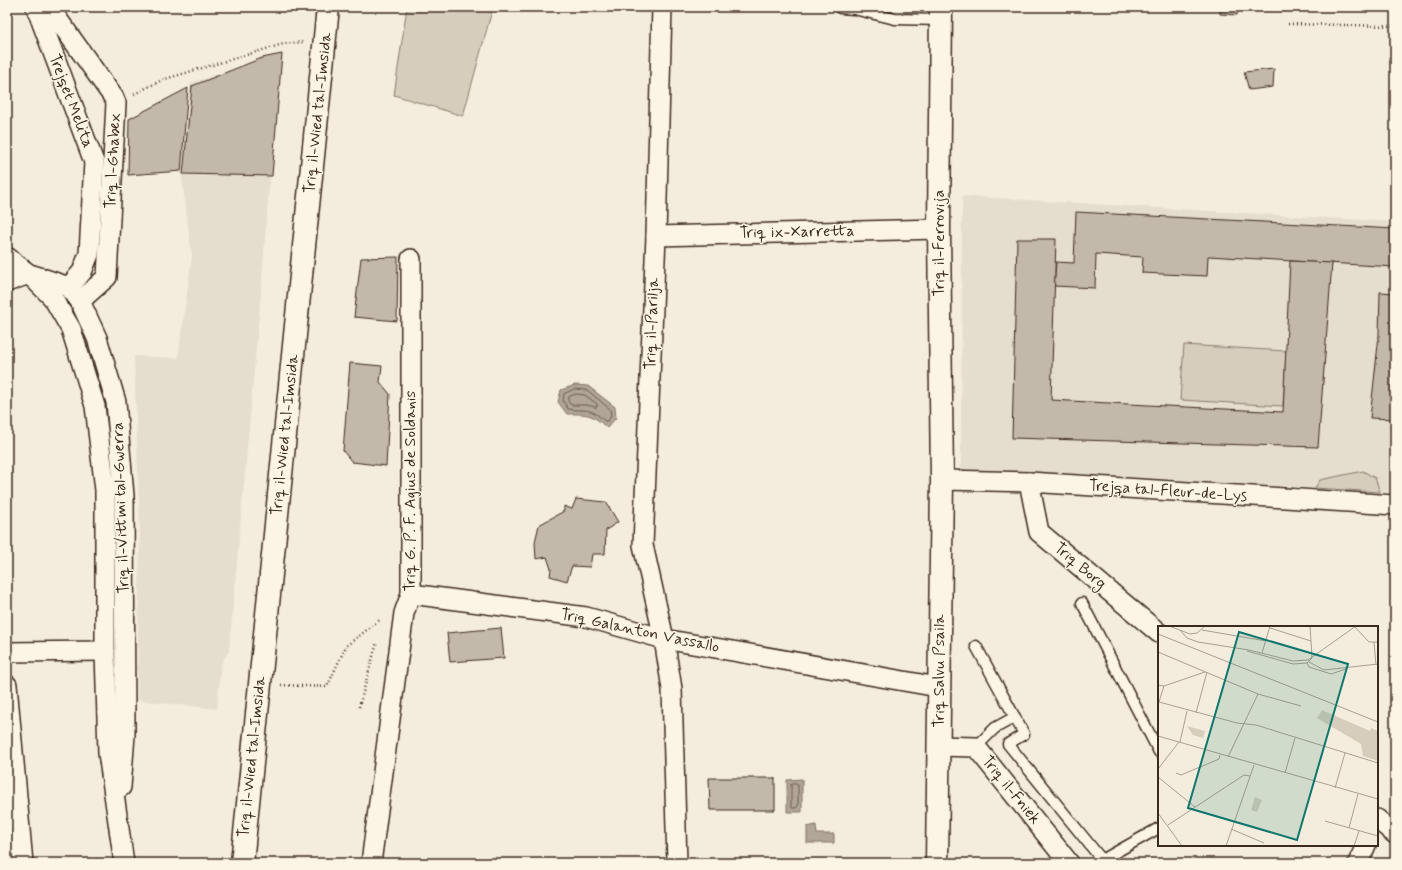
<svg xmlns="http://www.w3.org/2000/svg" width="1402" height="870" font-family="Mynerve,sans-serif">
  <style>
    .built { fill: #e5ddce }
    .green { fill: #d6cdbd; stroke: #887c6e }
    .water { fill: #b0a596; stroke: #817466 }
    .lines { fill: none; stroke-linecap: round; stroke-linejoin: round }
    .shore { stroke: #6a5b4e; stroke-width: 1 }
    .building { fill: #c3b9aa; stroke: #3b2a1e }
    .lane-casing { stroke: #3b2a1e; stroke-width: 13 }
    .street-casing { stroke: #3b2a1e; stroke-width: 22 }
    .secondary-casing { stroke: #3b2a1e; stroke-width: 25 }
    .primary-casing { stroke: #3b2a1e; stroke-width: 25 }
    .path { stroke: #3b2a1e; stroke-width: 2.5; stroke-dasharray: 1 3; stroke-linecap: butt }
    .lane { stroke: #fcf5e5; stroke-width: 10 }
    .street { stroke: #fcf5e5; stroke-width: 19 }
    .secondary { stroke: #fcf5e5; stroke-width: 22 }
    .primary { stroke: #fcf5e5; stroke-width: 22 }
    .labels { text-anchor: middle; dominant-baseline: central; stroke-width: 3; stroke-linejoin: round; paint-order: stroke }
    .street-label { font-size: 16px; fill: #3b2a1e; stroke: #fcf5e5 }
    .inset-road { fill: none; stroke: #aa9f91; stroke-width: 1 }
    .view { fill: #0f766e; fill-opacity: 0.15; stroke: #0f766e; stroke-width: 2 }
    .inset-edge { fill: none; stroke: #3b2a1e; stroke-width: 2 }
  </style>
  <rect width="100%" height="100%" fill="#f4eddd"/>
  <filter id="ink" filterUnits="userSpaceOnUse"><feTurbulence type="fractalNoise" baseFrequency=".025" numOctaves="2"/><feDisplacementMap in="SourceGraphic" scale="8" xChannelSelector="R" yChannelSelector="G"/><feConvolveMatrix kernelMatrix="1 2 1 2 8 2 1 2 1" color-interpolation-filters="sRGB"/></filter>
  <g filter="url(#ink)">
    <g class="built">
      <path d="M 266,58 L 278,67 L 261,292 L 229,651 L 221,664 L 217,709 L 137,700 L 140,530 L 134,356 L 178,358 L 192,256 L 181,171 L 191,83 Z"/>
      <path d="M 962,196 L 1395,222 L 1395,493 L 1057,473 L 961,473 Z"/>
    </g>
    <g class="green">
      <path d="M 407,7 L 493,7 L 463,116 L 394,95 Z"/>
      <path d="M 1184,345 L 1286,351 L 1283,406 L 1180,400 Z"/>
      <path d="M 1363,471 L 1375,478 L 1380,492 L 1315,488 L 1320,480 Z"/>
    </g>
    <g class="water">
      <path d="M 575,385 L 588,386 L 615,407 L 616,418 L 607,428 C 591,413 588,414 567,414 L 558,402 L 561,390 Z"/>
      <path d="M 802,779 L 802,812 L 787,812 L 787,780 Z"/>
      <path d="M 816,825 L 817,834 L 834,834 L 834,843 L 807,843 L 807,827 Z"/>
    </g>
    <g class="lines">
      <g class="shore">
        <path d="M 575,389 L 587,390 L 610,409 L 611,416 L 608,421 L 605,421 C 588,406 588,412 568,409 L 563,401 L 564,394 Z"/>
        <path d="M 576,394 L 585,395 L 597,404 L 597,407 L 595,407 L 587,405 L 571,405 L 568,401 L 569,397 Z"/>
        <path d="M 793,784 L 796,784 L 798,785 L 798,806 L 796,808 L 792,808 L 791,806 L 791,785 Z"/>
      </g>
    </g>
    <g class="building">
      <path d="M 1220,7 L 1238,7 L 1237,15 L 1220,14 Z"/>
      <path d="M 282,54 L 272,176 L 183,174 L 192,86 L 262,58 Z"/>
      <path d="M 1274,69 L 1273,87 L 1249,90 L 1244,72 Z"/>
      <path d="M 188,88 L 181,171 L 128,175 L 129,119 Z"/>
      <path d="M 1076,212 L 1395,229 L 1395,267 L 1208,256 L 1207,276 L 1142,273 L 1143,257 L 1096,254 L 1095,288 L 1054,286 L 1056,262 L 1074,263 Z"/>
      <path d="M 1017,239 L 1056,239 L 1051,400 L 1283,412 L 1290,261 L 1332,263 L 1318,447 L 1012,438 Z"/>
      <path d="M 398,257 L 397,321 L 354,317 L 361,258 Z"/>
      <path d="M 1380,292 L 1395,293 L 1395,419 L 1370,418 L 1379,335 Z"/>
      <path d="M 350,363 L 382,366 L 380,382 L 390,394 L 386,466 L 352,462 L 343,451 Z"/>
      <path d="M 576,499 L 606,502 L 618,522 L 606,530 L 605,554 L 592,554 L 590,567 L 572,566 L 567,581 L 550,576 L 551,569 L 547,557 L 536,559 L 535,542 L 539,525 L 564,511 L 564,506 L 572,509 Z"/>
      <path d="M 501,628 L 504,658 L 450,662 L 447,633 Z"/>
      <path d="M 709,778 L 775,778 L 775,810 L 710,810 Z"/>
    </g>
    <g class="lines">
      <defs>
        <g id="lane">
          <path d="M 840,8 L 854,9 L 895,19 L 941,20"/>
          <path d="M 1082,603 L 1159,752"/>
          <path d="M 976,646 L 1024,734 L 1008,744 L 1102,860 L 1159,828"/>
          <path d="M 976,747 L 995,728 L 1015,717"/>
        </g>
        <g id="street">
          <path d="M 36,7 L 94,162 L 89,254 L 82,272 L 69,287"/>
          <path d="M 49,7 L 114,98 L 116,103 L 107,277 L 80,301"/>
          <path d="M 662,7 L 656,236 L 643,545 L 664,639 L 672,689 L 677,863"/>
          <path d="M 656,236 L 939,229"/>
          <path d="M 7,257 L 29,274 L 53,298 L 71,329 L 95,406 L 105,490 L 105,651 L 108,753 L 124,863"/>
          <path d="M 33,275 L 69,287 L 80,301 L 97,338 L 116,402 L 124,496 L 125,735 L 121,787"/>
          <path d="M 7,282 L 29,274"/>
          <path d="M 942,480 L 1029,482 L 1395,505"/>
          <path d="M 1029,482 L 1039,532 L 1159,633"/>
          <path d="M 411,594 L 586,617 L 664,639 L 938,687"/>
          <path d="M 7,652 L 105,651"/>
          <path d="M 7,685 L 23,863"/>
          <path d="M 938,746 L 976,747 L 1069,863"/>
          <path d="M 1377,819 L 1395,834"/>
          <path d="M 371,863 L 404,613 L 411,594 L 411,259"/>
          <path d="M 1358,863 L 1366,845"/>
        </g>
        <path id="secondary" d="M 937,863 L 942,480 L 939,229 L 941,7"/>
        <path id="primary" d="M 242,863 L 328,7"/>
      </defs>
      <use href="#lane" class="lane-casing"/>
      <use href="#street" class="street-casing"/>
      <use href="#secondary" class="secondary-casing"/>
      <use href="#primary" class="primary-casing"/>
      <g class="path">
        <path d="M 1288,24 L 1395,26"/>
        <path d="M 134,94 L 162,80 L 283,44 L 303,42"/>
        <path d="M 281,685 L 327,687 L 346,646 L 381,619"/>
        <path d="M 359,707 L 377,642"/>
      </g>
      <use href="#lane" class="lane"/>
      <use href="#street" class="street"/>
      <use href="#secondary" class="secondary"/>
      <use href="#primary" class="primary"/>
    </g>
  </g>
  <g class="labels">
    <g class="street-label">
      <text transform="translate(71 101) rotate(69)">Trejqet Melita</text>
      <text transform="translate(318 113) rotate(-84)">Triq il-Wied tal-Imsida</text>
      <text transform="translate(113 161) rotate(-87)">Triq l-Għabex</text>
      <text transform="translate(797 232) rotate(-1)">Triq ix-Xarretta</text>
      <text transform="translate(939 243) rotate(-90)">Triq il-Ferrovija</text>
      <text transform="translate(652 324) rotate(-88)">Triq il-Parilja</text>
      <text transform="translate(285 435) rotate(-84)">Triq il-Wied tal-Imsida</text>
      <text transform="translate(410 491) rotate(-90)">Triq G. P. F. Agius de Soldanis</text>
      <text transform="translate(1168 491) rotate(4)">Trejqa tal-Fleur-de-Lys</text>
      <text transform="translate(121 508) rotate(-92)">Triq il-Vittmi tal-Gwerra</text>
      <text transform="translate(1080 566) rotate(40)">Triq Borg</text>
      <text transform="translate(640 631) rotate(12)">Triq Galanton Vassallo</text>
      <text transform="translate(939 671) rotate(-90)">Triq Salvu Psaila</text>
      <text transform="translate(252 757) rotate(-84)">Triq il-Wied tal-Imsida</text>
      <text transform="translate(1011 790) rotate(51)">Triq il-Fniek</text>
    </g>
  </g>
  <g transform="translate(1158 626)">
    <rect width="220" height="220" fill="#f4eddd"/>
    <path d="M 164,84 L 212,105 L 213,102 L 220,105 L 220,135 L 205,130 L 203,118 L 159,92 ZM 29,100 L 47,105 L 45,112 L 35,109 ZM 97,171 L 104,174 L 99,186 L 93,184 Z" fill="#d6cdbd"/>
    <path class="inset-road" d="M 11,0 L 32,8 L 39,7 L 47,0M 152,0 L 154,31M 196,0 L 211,16 L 220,16M 112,2 L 153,15M 22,4 L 29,12 L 40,16 L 91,24 L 135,35 L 150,34 L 198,0M 44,4 L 108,15M 0,8 L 220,96M 216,16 L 218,39M 89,25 L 135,38 L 149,37 L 154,32M 0,26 L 100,68 L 143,80M 104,27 L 112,0M 151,36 L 166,44 L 220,38M 149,37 L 151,41 L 173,48 L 188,43M 0,59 L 6,60 L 47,46M 1,76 L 79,97 L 98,99 L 220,137M 0,79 L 6,60M 38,87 L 49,46M 0,110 L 220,173M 22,116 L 29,85M 70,131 L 100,68M 0,143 L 21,116M 18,147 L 23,149 L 61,133 L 62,129M 127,147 L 137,112M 0,151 L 37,181M 177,162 L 187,127M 0,187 L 24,220M 167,195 L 220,210M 10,199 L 86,149 L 92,150M 191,202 L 200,168M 73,203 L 106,217M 68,220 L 96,139M 196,220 L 201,205"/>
    <path class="view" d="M 81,6 L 190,38 L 139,214 L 30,182 Z"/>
    <rect width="220" height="220" class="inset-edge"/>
  </g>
  <rect width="1402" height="870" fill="none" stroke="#fcf5e5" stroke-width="24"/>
  <rect x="12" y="12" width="1378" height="846" fill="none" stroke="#3b2a1e" stroke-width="1.5" filter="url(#ink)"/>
</svg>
